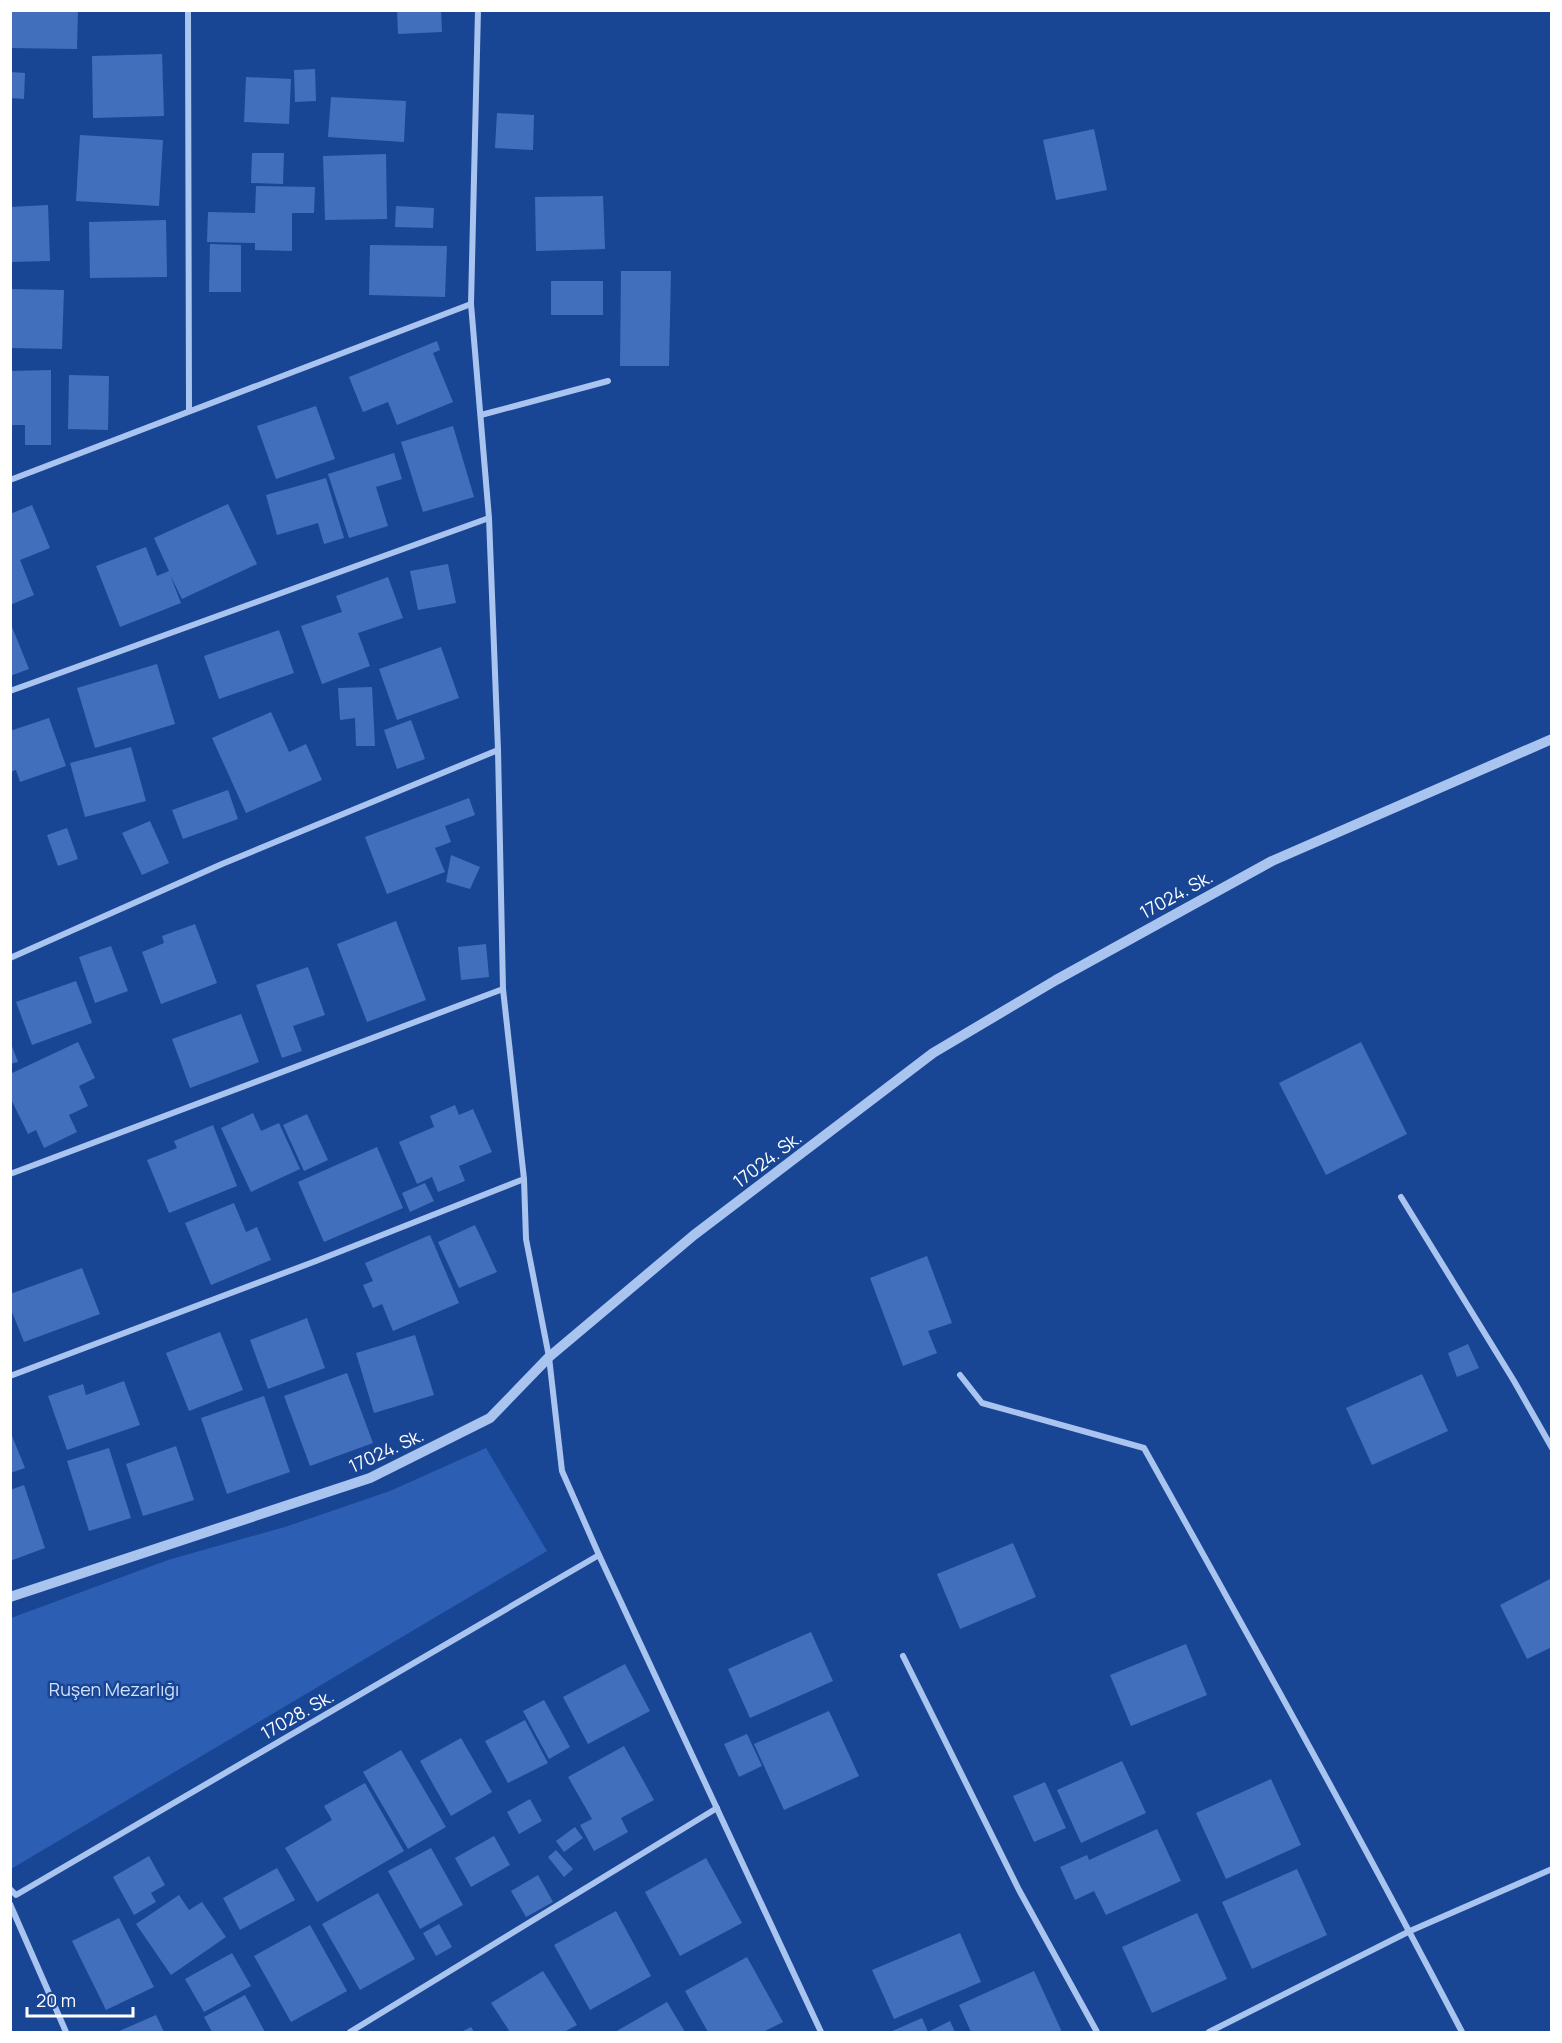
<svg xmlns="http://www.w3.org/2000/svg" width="1562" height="2043" font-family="Manrope,sans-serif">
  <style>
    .green { fill: #2c5eb3 }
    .building { fill: #426fbc }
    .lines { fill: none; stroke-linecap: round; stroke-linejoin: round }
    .minor { stroke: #aac4f0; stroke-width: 6 }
    .tertiary { stroke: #aac4f0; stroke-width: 10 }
    .labels { text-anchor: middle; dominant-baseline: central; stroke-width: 5; stroke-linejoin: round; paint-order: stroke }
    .street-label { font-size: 18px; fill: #fff; stroke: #194595 }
    .park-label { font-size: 18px; fill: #d1e1fb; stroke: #194595 }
  </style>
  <rect width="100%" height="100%" fill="#194595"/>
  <path class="green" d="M 486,1448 L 547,1551 L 11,1869 L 11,1618 L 168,1560 L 288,1526 L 390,1491 Z"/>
  <g class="building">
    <path d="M 10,10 L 78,10 L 77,49 L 10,48 Z"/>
    <path d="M 397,10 L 441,10 L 442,32 L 398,34 Z"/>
    <path d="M 162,54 L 164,116 L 93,118 L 92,56 Z"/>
    <path d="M 315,69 L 316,101 L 295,102 L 294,70 Z"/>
    <path d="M 10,72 L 25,73 L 24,99 L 10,98 Z"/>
    <path d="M 246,77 L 291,79 L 289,124 L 244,122 Z"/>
    <path d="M 331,97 L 406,101 L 404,142 L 328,137 Z"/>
    <path d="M 497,113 L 534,115 L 533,150 L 495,148 Z"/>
    <path d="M 1094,129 L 1107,190 L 1056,200 L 1043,140 Z"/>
    <path d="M 80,135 L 163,140 L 159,206 L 76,201 Z"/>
    <path d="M 252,153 L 284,153 L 283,184 L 251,183 Z"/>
    <path d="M 386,154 L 387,219 L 325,220 L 323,156 Z"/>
    <path d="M 256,186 L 315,187 L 314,213 L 292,213 L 292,251 L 255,250 L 255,243 L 207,242 L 208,212 L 255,213 Z"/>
    <path d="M 603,196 L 605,249 L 536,251 L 535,197 Z"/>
    <path d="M 48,205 L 50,261 L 10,262 L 10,207 Z"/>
    <path d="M 396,206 L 434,208 L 433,228 L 395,227 Z"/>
    <path d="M 166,220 L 167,277 L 90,278 L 89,222 Z"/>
    <path d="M 210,244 L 241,245 L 241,292 L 209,292 Z"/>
    <path d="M 370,245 L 447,246 L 445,297 L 369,295 Z"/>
    <path d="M 621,271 L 671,271 L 669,366 L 620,366 Z"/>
    <rect x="551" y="281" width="52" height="34"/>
    <path d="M 10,289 L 64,290 L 62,349 L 10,348 Z"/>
    <path d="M 437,341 L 440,350 L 433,353 L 453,402 L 397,425 L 388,402 L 363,412 L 349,377 Z"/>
    <path d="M 51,370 L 51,445 L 25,445 L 25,425 L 10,425 L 10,371 Z"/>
    <path d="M 69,375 L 109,376 L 108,430 L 68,429 Z"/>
    <path d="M 316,406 L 335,459 L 276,479 L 257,426 Z"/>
    <path d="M 453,426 L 474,497 L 423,512 L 401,442 Z"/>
    <path d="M 394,453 L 402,479 L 376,487 L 388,526 L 349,538 L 328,474 Z"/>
    <path d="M 326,478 L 344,538 L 324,544 L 318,523 L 277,535 L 266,495 Z"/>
    <path d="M 228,504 L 257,564 L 182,599 L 170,575 L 181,603 L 120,627 L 96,566 L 146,547 L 157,576 L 169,571 L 154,538 Z"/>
    <path d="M 32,505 L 50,548 L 20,560 L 34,595 L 10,605 L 10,514 Z"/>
    <path d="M 448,564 L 456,603 L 418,610 L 410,571 Z"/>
    <path d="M 388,577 L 403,618 L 358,633 L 370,666 L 322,684 L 301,626 L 342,612 L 336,596 Z"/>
    <path d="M 10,622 L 29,669 L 10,676 Z"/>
    <path d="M 279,630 L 294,673 L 219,699 L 204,656 Z"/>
    <path d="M 441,647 L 459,698 L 397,720 L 379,669 Z"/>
    <path d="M 157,664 L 175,724 L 95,748 L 77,688 Z"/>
    <path d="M 372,687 L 375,746 L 356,746 L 355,718 L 340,720 L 338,688 Z"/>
    <path d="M 271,712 L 289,752 L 306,744 L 322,780 L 246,813 L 212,738 Z"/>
    <path d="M 49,718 L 66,766 L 20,782 L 16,770 L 10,772 L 10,731 Z"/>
    <path d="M 411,720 L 425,759 L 397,769 L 384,730 Z"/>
    <path d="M 131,747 L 146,801 L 85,817 L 70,763 Z"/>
    <path d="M 228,790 L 238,819 L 183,839 L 172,810 Z"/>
    <path d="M 469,798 L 475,815 L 445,826 L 451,842 L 435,848 L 445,872 L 387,894 L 365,837 Z"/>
    <path d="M 150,821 L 169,863 L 142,875 L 122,833 Z"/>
    <path d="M 67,828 L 78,859 L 58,866 L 47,835 Z"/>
    <path d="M 451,855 L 480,867 L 470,889 L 446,882 Z"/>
    <path d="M 396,921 L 426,1000 L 367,1022 L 337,944 Z"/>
    <path d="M 195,924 L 217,983 L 161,1004 L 142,952 L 164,943 L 162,936 Z"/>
    <path d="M 486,944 L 489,977 L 461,980 L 458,947 Z"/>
    <path d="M 111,946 L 128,991 L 95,1003 L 79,957 Z"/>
    <path d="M 308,967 L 325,1015 L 293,1026 L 302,1051 L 282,1058 L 256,985 Z"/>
    <path d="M 76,981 L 92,1023 L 32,1045 L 16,1002 Z"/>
    <path d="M 241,1014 L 259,1062 L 190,1088 L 172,1039 Z"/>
    <path d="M 10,1041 L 18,1062 L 10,1064 Z"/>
    <path d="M 78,1042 L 95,1078 L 79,1086 L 88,1106 L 69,1115 L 77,1132 L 44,1148 L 36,1130 L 28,1134 L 10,1097 L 10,1074 Z"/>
    <path d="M 1361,1042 L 1407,1134 L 1326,1175 L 1279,1083 Z"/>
    <path d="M 455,1105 L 459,1115 L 473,1109 L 492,1152 L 459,1166 L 465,1181 L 438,1192 L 432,1177 L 417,1184 L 399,1142 L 434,1127 L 430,1116 Z"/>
    <path d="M 253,1113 L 261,1131 L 279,1123 L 300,1169 L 251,1192 L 221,1128 Z"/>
    <path d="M 307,1114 L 328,1160 L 304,1171 L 283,1125 Z"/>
    <path d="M 213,1125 L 237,1186 L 169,1213 L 147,1160 L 177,1148 L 174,1141 Z"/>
    <path d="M 377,1147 L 403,1208 L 324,1242 L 298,1182 Z"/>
    <path d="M 425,1183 L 434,1201 L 410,1212 L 402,1193 Z"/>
    <path d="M 234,1203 L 246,1232 L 257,1227 L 271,1260 L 211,1285 L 185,1223 Z"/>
    <path d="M 475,1225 L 497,1272 L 459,1288 L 438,1242 Z"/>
    <path d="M 430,1235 L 459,1303 L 393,1331 L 382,1304 L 373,1308 L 363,1285 L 373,1281 L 365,1263 Z"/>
    <path d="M 927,1256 L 952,1323 L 928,1331 L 937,1353 L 903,1366 L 870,1278 Z"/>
    <path d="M 82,1268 L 100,1314 L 24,1342 L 10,1307 L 10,1294 Z"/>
    <path d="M 307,1318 L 325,1368 L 268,1389 L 250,1340 Z"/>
    <path d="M 220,1332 L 243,1390 L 189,1411 L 166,1353 Z"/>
    <path d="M 415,1335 L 434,1395 L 374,1413 L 356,1353 Z"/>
    <path d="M 1468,1344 L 1479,1368 L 1457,1377 L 1448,1353 Z"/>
    <path d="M 347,1373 L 373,1443 L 310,1466 L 284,1396 Z"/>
    <path d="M 1422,1374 L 1448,1431 L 1372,1465 L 1346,1408 Z"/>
    <path d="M 124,1381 L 140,1425 L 67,1450 L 48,1396 L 83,1384 L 86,1395 Z"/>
    <path d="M 264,1396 L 290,1472 L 227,1494 L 201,1418 Z"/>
    <path d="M 10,1431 L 25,1468 L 10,1473 Z"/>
    <path d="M 176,1446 L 194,1500 L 143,1516 L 126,1464 Z"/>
    <path d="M 109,1448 L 131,1518 L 89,1531 L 67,1461 Z"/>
    <path d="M 24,1485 L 45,1548 L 10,1561 L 10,1490 Z"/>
    <path d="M 1013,1543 L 1036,1597 L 960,1629 L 937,1574 Z"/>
    <path d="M 1552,1578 L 1552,1647 L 1527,1659 L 1500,1605 Z"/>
    <path d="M 811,1632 L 833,1681 L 750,1718 L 728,1669 Z"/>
    <path d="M 1186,1644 L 1207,1695 L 1131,1726 L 1110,1675 Z"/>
    <path d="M 625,1664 L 650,1711 L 588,1744 L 563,1697 Z"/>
    <path d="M 544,1700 L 570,1747 L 549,1759 L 523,1711 Z"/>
    <path d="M 829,1711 L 859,1776 L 784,1810 L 754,1744 Z"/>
    <path d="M 525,1720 L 548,1763 L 508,1783 L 485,1741 Z"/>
    <path d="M 747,1734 L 762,1766 L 739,1777 L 724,1744 Z"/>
    <path d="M 461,1738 L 492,1792 L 451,1816 L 420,1761 Z"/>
    <path d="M 624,1746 L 654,1800 L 621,1818 L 628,1832 L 594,1851 L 580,1825 L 592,1819 L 568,1777 Z"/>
    <path d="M 401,1750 L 446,1827 L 408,1849 L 363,1772 Z"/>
    <path d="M 1122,1761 L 1146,1813 L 1081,1843 L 1057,1790 Z"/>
    <path d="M 1271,1779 L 1301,1845 L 1226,1879 L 1196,1813 Z"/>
    <path d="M 1045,1782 L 1066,1828 L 1034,1842 L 1013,1796 Z"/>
    <path d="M 365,1783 L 404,1851 L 317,1902 L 285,1848 L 332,1820 L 324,1806 Z"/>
    <path d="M 530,1799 L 542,1821 L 519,1834 L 507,1812 Z"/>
    <path d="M 575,1827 L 583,1838 L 564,1852 L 556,1841 Z"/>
    <path d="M 1157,1829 L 1181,1881 L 1106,1915 L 1094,1891 L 1075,1900 L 1060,1867 L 1087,1855 L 1089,1860 Z"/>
    <path d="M 494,1836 L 510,1865 L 471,1887 L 455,1858 Z"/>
    <path d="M 431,1848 L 463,1905 L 420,1929 L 388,1871 Z"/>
    <path d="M 556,1850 L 573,1869 L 564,1877 L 548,1857 Z"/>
    <path d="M 149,1856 L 165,1885 L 151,1893 L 156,1902 L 134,1915 L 113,1877 Z"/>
    <path d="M 706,1858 L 742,1923 L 680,1956 L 645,1892 Z"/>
    <path d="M 277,1868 L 295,1900 L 240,1930 L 223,1898 Z"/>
    <path d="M 1297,1869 L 1327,1935 L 1252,1969 L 1222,1902 Z"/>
    <path d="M 538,1875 L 553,1902 L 526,1917 L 511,1891 Z"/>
    <path d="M 378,1893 L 415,1959 L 360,1990 L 322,1924 Z"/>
    <path d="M 179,1895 L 189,1910 L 202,1902 L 226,1937 L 171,1975 L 136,1924 Z"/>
    <path d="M 616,1911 L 651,1976 L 590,2010 L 554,1945 Z"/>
    <path d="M 1197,1913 L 1227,1979 L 1152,2013 L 1122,1947 Z"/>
    <path d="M 119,1918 L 154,1987 L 106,2010 L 72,1941 Z"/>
    <path d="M 439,1924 L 452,1947 L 436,1956 L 423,1933 Z"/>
    <path d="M 310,1925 L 347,1991 L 291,2022 L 254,1956 Z"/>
    <path d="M 960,1933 L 981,1982 L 894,2019 L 872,1970 Z"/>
    <path d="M 232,1953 L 251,1986 L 204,2012 L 185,1979 Z"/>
    <path d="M 747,1957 L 783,2022 L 763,2032 L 708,2032 L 685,1991 Z"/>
    <path d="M 543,1971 L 577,2025 L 564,2032 L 510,2032 L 491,2003 Z"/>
    <path d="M 1034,1971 L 1062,2032 L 971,2032 L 959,2005 Z"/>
    <path d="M 245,1995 L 265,2032 L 212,2032 L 204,2017 Z"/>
    <path d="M 667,2002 L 685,2032 L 615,2032 Z"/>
    <path d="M 156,2015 L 164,2032 L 117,2032 Z"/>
    <path d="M 922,2018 L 928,2032 L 950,2021 L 955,2032 L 890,2032 Z"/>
    <path d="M 471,2027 L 474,2032 L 461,2032 Z"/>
  </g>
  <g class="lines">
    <g class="minor">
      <path d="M 188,10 L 189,410"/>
      <path d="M 478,10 L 471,304 L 489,518 L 498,750 L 503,989 L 524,1179 L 526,1239 L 549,1357 L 562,1471 L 599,1555 L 821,2032"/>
      <path d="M 481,415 L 608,381"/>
      <path d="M 10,480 L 471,304"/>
      <path d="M 10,691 L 489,518"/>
      <path d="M 10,958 L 222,864 L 498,750"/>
      <path d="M 10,1174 L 503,989"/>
      <path d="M 1401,1197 L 1514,1381 L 1552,1448"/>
      <path d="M 960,1375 L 982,1403 L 1144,1448 C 1252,1642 1360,1836 1462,2032"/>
      <path d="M 10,1376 L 316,1261 L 524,1179"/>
      <path d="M 903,1656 L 1019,1890 L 1097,2032"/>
      <path d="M 10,1889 L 16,1895 L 599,1555"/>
      <path d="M 10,1904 L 66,2032"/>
      <path d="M 350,2032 L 717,1808"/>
      <path d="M 1209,2032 L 1410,1931 L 1552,1869"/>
    </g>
    <path class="tertiary" d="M 10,1597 L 370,1478 L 490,1418 L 549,1357 L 694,1235 L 933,1053 L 1056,980 L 1272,861 L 1552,739"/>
  </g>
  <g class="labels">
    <g class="street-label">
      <text transform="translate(1176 894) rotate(-29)">17024. Sk.</text>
      <text transform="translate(767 1159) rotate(-37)">17024. Sk.</text>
      <text transform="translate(386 1450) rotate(-25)">17024. Sk.</text>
      <text transform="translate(297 1714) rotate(-30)">17028. Sk.</text>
    </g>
    <g class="park-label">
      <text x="114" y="1689">Ruşen Mezarlığı</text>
    </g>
  </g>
  <rect width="1562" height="2043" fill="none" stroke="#ffffff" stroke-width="24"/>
  <path d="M27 2007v9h106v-9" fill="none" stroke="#ffffff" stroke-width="3"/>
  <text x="36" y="2007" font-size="18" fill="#ffffff" stroke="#194595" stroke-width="4.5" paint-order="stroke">20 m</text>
</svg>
